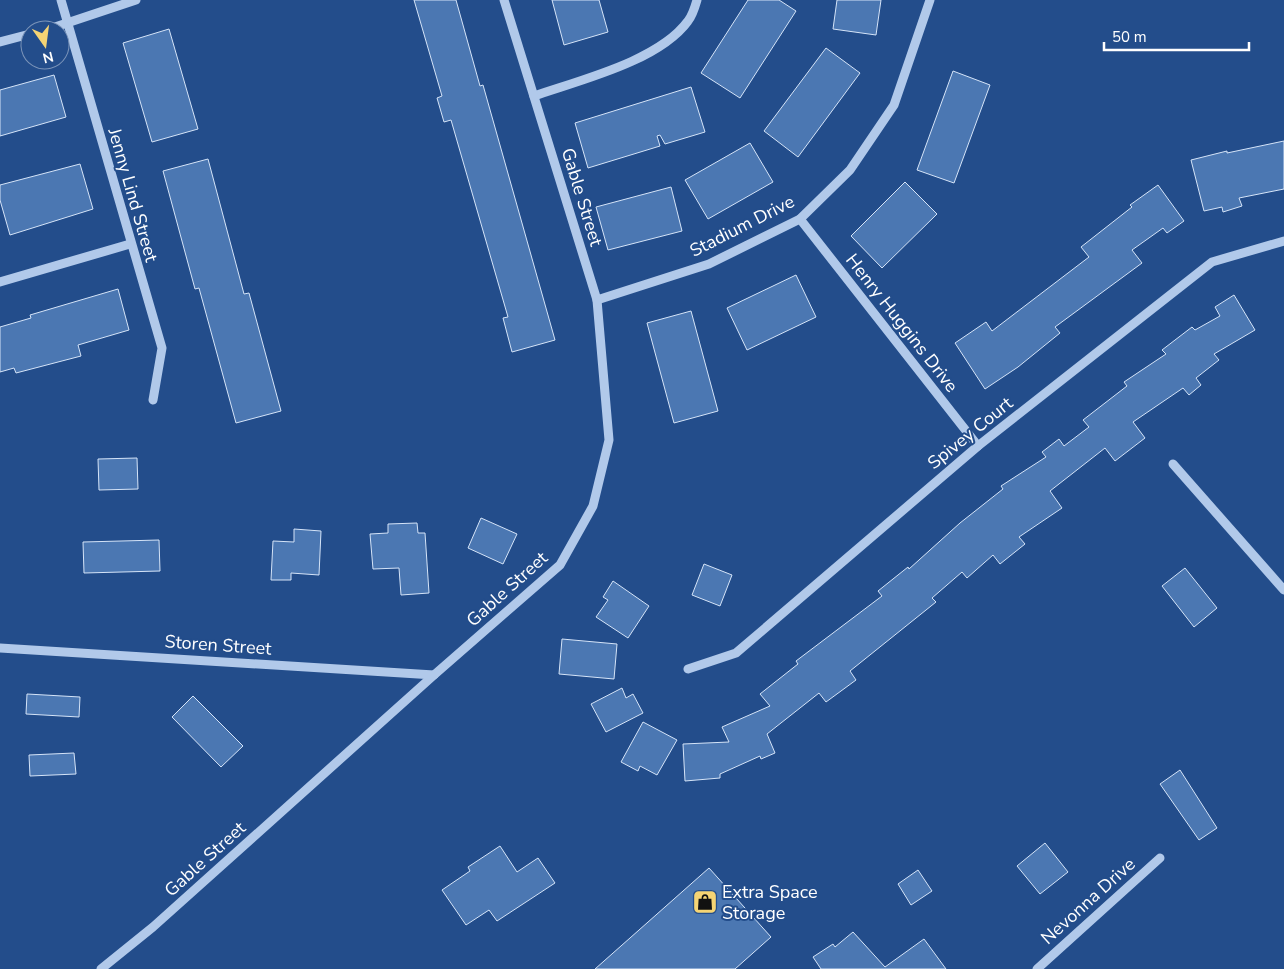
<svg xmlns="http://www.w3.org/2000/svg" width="1284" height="969" font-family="'Nunito Sans',sans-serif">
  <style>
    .building { fill: #4b77b2; stroke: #d5e4f8 }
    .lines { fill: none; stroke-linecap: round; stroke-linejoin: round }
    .minor { stroke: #b1c9ea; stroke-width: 9 }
    .labels { text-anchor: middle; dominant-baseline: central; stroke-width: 4; stroke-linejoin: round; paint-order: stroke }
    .street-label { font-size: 18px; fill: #fff; stroke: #234d8b }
    .poi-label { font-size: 18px; fill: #fff; stroke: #234d8b; text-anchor: start }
  </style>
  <rect width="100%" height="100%" fill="#234d8b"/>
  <g class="building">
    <path d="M 414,0 L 456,0 L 480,86 L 483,85 L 555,340 L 512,352 L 503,318 L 508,317 L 451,120 L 444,122 L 437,98 L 442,96 Z"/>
    <path d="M 552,0 L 599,0 L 608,32 L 564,45 Z"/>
    <path d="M 748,0 L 779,0 L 796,11 L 740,98 L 701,73 Z"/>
    <path d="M 837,0 L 881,0 L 876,35 L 833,29 Z"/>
    <path d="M 169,29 L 198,129 L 152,142 L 123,43 Z"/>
    <path d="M 826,48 L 860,73 L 798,157 L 764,131 Z"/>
    <path d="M 953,71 L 990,85 L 954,183 L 917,170 Z"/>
    <path d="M 54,75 L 66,117 L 0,136 L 0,90 Z"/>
    <path d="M 691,87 L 705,132 L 665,144 L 660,135 L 657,136 L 660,146 L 588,168 L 575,123 Z"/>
    <path d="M 1284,141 L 1284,189 L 1239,198 L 1242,206 L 1223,212 L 1222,207 L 1204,211 L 1191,160 L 1227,151 L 1227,153 Z"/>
    <path d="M 750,143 L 773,182 L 708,219 L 685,180 Z"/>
    <path d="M 208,159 L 244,294 L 249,293 L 281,411 L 236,423 L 199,288 L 195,289 L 163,171 Z"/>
    <path d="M 80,164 L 93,209 L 10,235 L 0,200 L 0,185 Z"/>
    <path d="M 905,182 L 937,214 L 882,268 L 851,236 Z"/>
    <path d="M 1158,185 L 1184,221 L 1167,233 L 1163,228 L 1132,250 L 1142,263 L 1055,327 L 1060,333 L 1018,367 L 985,389 L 955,343 L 986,322 L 992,331 L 1089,257 L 1081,247 L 1132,207 L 1130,205 Z"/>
    <path d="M 671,187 L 682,231 L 608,250 L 596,207 Z"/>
    <path d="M 796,275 L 816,317 L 747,350 L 727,308 Z"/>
    <path d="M 118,289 L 129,330 L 78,345 L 81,356 L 16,373 L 14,368 L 0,372 L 0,327 L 31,318 L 30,315 Z"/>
    <path d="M 1234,295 L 1255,330 L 1214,354 L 1219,360 L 1196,378 L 1201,385 L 1189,395 L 1183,388 L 1133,422 L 1145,438 L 1115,461 L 1105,448 L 1050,491 L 1062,508 L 1019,537 L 1025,544 L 1000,564 L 993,555 L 967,578 L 962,572 L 932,598 L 936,602 L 850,671 L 856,680 L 826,702 L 819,693 L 767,734 L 775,753 L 761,759 L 760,756 L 720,774 L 720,778 L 685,781 L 683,744 L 729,742 L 722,727 L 770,706 L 760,694 L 798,664 L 796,661 L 882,596 L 878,591 L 908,567 L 909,569 L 960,523 L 1003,489 L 1001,486 L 1046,457 L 1042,452 L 1059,439 L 1064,446 L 1089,427 L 1083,420 L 1127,386 L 1124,382 L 1166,354 L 1162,350 L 1192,327 L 1195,330 L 1220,316 L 1215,307 Z"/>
    <path d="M 691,311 L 718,411 L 674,423 L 647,323 Z"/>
    <path d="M 137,458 L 138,489 L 99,490 L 98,459 Z"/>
    <path d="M 481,518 L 517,534 L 503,564 L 468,548 Z"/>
    <path d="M 417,523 L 418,533 L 425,533 L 429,593 L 401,595 L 399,568 L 373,569 L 370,534 L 388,533 L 388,524 Z"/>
    <path d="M 294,529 L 321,531 L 319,575 L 291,573 L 291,580 L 271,580 L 273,541 L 294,542 Z"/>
    <path d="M 159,540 L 160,571 L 84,573 L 83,542 Z"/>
    <path d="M 704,564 L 732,575 L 720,606 L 692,595 Z"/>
    <path d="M 1185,568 L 1217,608 L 1194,627 L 1162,586 Z"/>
    <path d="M 613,581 L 649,606 L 628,638 L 596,617 L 608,600 L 603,597 Z"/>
    <path d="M 562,639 L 617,644 L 614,679 L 559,674 Z"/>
    <path d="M 622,688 L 626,698 L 633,694 L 643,713 L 606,732 L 591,704 Z"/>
    <path d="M 27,694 L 80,697 L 79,717 L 26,714 Z"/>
    <path d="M 193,696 L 243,746 L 221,767 L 172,717 Z"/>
    <path d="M 643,722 L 677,740 L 657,775 L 640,766 L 638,771 L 621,762 Z"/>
    <path d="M 74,753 L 76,774 L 30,776 L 29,755 Z"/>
    <path d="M 1180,770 L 1217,828 L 1199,840 L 1160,784 Z"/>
    <path d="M 1045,843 L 1068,872 L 1040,894 L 1017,866 Z"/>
    <path d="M 500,846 L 517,872 L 538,858 L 555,883 L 497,921 L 489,910 L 466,925 L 442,890 L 470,871 L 468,867 Z"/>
    <path d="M 709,868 L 771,937 L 735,969 L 595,969 Z"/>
    <path d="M 918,870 L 932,891 L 911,905 L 898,884 Z"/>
    <path d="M 853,932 L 885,967 L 924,939 L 946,969 L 821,969 L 813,957 L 833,944 L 835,947 Z"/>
  </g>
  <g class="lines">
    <g class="minor">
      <path d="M 61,0 L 162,348 L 153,400"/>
      <path d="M 46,30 L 136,0"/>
      <path d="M 0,42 L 30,34"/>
      <path d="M 534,96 C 580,80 659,61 688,21 C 692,16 695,7 697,0"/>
      <path d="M 800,219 L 978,446"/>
      <path d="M 0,282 L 130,244"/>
      <path d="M 597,300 L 709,264 L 800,219 L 850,170 L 894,105 L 930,0"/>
      <path d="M 1173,464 L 1284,590"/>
      <path d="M 0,648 L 434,675"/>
      <path d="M 688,669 L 736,653 L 978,446 L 1212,262 L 1284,241"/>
      <path d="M 101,969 L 153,927 L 434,675 L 560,565 L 593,506 L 609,440 L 597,300 L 504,0"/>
      <path d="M 1037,969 L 1160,858"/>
    </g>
  </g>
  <defs>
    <symbol id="shop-square" viewBox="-11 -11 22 22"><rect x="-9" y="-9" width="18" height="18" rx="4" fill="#f5d474" stroke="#234d8b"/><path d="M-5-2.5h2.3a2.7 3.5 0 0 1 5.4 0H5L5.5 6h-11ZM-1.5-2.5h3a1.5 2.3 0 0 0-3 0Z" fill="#111"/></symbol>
  </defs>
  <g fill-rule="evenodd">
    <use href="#shop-square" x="691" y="888" width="28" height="28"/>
  </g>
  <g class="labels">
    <g class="street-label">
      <text transform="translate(133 195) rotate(74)">Jenny Lind Street</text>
      <text transform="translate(582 197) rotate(73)">Gable Street</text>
      <text transform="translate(742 226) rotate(-27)">Stadium Drive</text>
      <text transform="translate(902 323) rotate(52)">Henry Huggins Drive</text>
      <text transform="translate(970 433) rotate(-39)">Spivey Court</text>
      <text transform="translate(507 589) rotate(-42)">Gable Street</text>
      <text transform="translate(218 645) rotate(4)">Storen Street</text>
      <text transform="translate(205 859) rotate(-42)">Gable Street</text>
      <text transform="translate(1088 901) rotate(-42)">Nevonna Drive</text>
    </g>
    <g class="poi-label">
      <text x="722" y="892">Extra Space<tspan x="722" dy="21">Storage</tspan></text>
    </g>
  </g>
  <g transform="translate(45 45) rotate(166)"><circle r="24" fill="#234d8b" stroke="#7b94b9"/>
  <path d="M0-4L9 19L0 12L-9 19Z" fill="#f5d474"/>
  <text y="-8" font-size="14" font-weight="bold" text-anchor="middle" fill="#ffffff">N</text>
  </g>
  <path d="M1104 42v8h145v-8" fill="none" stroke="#ffffff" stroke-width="2.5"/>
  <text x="1112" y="42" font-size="15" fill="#ffffff" stroke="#234d8b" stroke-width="4" paint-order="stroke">50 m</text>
</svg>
